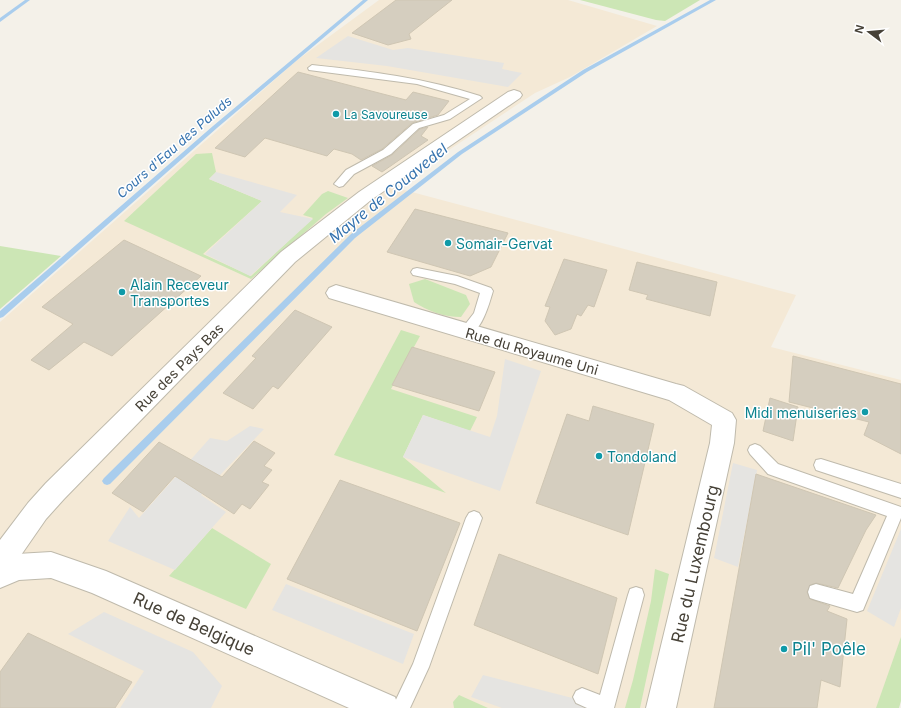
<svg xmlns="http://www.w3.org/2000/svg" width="901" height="708" font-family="Inter,sans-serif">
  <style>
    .commercial { fill: #f4e9d6 }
    .green { fill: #cce6b5 }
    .parking { fill: #e5e4e1 }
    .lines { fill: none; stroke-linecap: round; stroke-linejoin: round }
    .stream { fill: #a9cded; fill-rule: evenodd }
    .building { fill: #d5cebf; stroke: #cfc6b3 }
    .service-casing { stroke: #bfbaac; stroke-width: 2 }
    .minor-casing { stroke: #bfbaac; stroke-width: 2 }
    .tertiary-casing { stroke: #bfbaac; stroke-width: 2 }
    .service { fill: #fff; fill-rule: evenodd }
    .minor { fill: #fff; fill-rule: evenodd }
    .tertiary { fill: #fff; fill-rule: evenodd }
    .culture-dot { fill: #0f9aa8; stroke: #fff; stroke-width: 1.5 }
    .labels { text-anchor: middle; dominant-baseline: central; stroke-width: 3; stroke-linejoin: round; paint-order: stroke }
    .far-culture-label { font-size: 12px; fill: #0d838f; stroke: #fff; text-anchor: start }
    .far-water-label { font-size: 13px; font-style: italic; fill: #3673ae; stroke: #fff }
    .culture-label { font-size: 14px; fill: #0d838f; stroke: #fff; text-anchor: start }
    .street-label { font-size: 14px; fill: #474238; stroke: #fff }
    .water-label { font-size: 15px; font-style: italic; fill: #3673ae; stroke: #fff }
    .near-street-label { font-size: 17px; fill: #474238; stroke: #fff }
    .near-culture-label { font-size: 17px; fill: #0d838f; stroke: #fff; text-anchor: start }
  </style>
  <rect width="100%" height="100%" fill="#f4f1e9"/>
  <path class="commercial" d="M 379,0 L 568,0 L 657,26 L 570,77 L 535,93 L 393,187 L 796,295 L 771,347 L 901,380 L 901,646 L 880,708 L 0,708 L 0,322 L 296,61 Z"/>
  <g class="green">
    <path d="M 580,0 L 700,0 L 665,21 L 656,20 Z"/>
    <path d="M 212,153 L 216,172 L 209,179 L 262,201 L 203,254 L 251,276 L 313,218 L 303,215 L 322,194 L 328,191 L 348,198 L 326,214 L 251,279 L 124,221 L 196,154 Z"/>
    <path d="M 0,246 L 61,256 L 0,309 Z"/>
    <path d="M 425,279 L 466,295 L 470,304 L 461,317 C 444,317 428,311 414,302 L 409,284 Z"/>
    <path d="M 401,330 L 420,336 L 391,389 L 477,417 L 470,431 L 423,415 L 403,457 L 446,493 L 334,455 Z"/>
    <path d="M 212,528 L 271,564 L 246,609 L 169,576 Z"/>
    <path d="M 655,569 L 669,574 L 640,708 L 625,708 L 633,680 L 651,601 Z"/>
    <path d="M 901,637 L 901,701 L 899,708 L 876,708 Z"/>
    <path d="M 459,695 L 488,708 L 454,708 L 453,702 Z"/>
  </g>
  <g class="parking">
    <path d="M 348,36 L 393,50 L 408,48 L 504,63 L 502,69 L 522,73 L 508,87 L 387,66 L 316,58 Z"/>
    <path d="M 216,172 L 297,195 L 280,212 L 313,219 L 250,276 L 205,254 L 262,201 L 209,179 Z"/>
    <path d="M 505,359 L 541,371 L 500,491 L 403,457 L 423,415 L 490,437 L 497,416 Z"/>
    <path d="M 250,426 L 264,429 L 201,495 L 226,512 L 175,570 L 108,541 L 130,507 L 139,518 L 210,438 L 227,441 Z"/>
    <path d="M 733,463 L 757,470 L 738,567 L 714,558 Z"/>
    <path d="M 901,529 L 901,608 L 894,627 L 867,611 Z"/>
    <path d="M 286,584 L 414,634 L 403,664 L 272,610 Z"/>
    <path d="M 104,612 L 193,652 L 222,686 L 211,708 L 120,708 L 144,671 L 68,634 Z"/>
    <path d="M 483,675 L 588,702 L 586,708 L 502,708 L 471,697 Z"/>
  </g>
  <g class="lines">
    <g class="stream">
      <path d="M 25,0 L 30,0 L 0,22 L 0,18 Z"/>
      <path d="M 363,0 L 368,0 L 217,128 L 3,317 L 0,318 L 0,311 L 213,126 Z"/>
      <path d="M 710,0 L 716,0 L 587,72 L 462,154 L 355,238 L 110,484 L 107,485 L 104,484 L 102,481 L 104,478 L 351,234 L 458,152 L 583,70 Z"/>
    </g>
  </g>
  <g class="building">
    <path d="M 396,0 L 452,0 L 409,34 L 411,39 L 388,45 L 352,33 Z"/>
    <path d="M 298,72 L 406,100 L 413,92 L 449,101 L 438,115 L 412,123 L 382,149 L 361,160 L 352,154 L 334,149 L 327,156 L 265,138 L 245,157 L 215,148 Z"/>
    <path d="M 428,127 L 421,136 L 428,140 L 382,172 L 372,166 L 392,155 L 420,129 Z"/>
    <path d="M 415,209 L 508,233 L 491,267 L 470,276 L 387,252 Z"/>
    <path d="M 124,240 L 201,276 L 112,356 L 84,342 L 49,370 L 31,360 L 73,324 L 42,307 Z"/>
    <path d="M 564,259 L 607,270 L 594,307 L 588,305 L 581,316 L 577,314 L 571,329 L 555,335 L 545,321 L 550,307 L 545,306 Z"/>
    <path d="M 637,262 L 717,282 L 710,316 L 646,299 L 648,295 L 629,290 Z"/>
    <path d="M 295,310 L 332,327 L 278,389 L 273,386 L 253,409 L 223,393 L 256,358 L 252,356 Z"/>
    <path d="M 412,347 L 495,372 L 479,411 L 392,385 Z"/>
    <path d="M 793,356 L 901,384 L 901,454 L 864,435 L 869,422 L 789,402 Z"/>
    <path d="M 770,398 L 798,407 L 793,441 L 763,431 Z"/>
    <path d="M 593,406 L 654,424 L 628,535 L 536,503 L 567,414 L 589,421 Z"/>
    <path d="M 254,441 L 275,453 L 264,466 L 272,470 L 262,482 L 269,485 L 250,509 L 242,504 L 234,514 L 175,476 L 143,512 L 112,493 L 159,442 L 222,477 Z"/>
    <path d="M 756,474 L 876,515 L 866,530 L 838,588 L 816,583 L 810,585 L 807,592 L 810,599 L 830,606 L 827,611 L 847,619 L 840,687 L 821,680 L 817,708 L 714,708 Z"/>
    <path d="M 340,480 L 460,523 L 417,631 L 287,579 Z"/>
    <path d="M 499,554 L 617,598 L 598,674 L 474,625 Z"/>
    <path d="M 28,633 L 132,682 L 115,708 L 0,708 L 0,672 Z"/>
  </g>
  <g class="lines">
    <defs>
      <g id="service">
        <path d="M 312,65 C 369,71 425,78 480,96 L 482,98 L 450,119 L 419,128 L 391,154 L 354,174 L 343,186 L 339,187 L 334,184 L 346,170 L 383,150 L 413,124 L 444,115 L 470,99 L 417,84 L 309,70 L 308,68 Z"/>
        <path d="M 417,268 L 457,276 L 491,288 L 493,291 C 489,304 480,340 462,334 L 460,331 L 474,313 L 480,293 L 455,284 L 413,275 L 411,272 L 413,269 Z"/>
        <path d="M 755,444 L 760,446 L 778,464 L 901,507 L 901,518 L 863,610 L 857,612 L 816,600 L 810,598 L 808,592 L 810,586 L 816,584 L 853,594 L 887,516 L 768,474 L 750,454 L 748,450 L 750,446 Z"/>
        <path d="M 821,459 L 901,484 L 901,498 L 816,470 L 814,465 L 816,460 Z"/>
        <path d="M 474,511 L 479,513 L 482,518 L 429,667 L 410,708 L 392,708 L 413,664 L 466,518 L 469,513 Z"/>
        <path d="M 636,587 L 642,589 L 644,595 L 614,708 L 587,708 L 576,703 L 573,697 L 576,691 L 582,688 L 600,695 L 628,595 L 630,589 Z"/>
      </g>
      <g id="minor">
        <path d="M 514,90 L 520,92 L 522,95 L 520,98 L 371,200 L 295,262 L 64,499 L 46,519 L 10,571 L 0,575 L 0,540 L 28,503 L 46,483 L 281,252 L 359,192 L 508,92 Z"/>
        <path d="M 336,285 L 676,384 L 684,386 L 732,413 L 736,420 L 734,443 L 676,708 L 646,708 L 710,443 L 712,425 L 669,400 L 329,298 L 326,293 L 329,288 Z"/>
      </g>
      <path id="tertiary" d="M 51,552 L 106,571 L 395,697 L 399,708 L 349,708 L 92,593 L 51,578 L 19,580 L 0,588 L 0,561 L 17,554 Z"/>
    </defs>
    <use href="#service" class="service-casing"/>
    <use href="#minor" class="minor-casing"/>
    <use href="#tertiary" class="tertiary-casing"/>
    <use href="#service" class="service"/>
    <use href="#minor" class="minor"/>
    <use href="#tertiary" class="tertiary"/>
  </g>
  <g class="culture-dot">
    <circle cx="336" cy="114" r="4"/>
    <circle cx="448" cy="243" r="4"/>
    <circle cx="122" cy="292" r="4"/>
    <circle cx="865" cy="412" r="4"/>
    <circle cx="599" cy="456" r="4"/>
    <circle cx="784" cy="649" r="4"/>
  </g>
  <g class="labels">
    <g class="far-culture-label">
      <text x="344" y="114">La Savoureuse</text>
    </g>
    <g class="far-water-label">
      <text transform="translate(174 147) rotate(-41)">Cours d'Eau des Paluds</text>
    </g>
    <g class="culture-label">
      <text x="456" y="243">Somair-Gervat</text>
      <text x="130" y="284">Alain Receveur<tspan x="130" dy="16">Transportes</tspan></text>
      <text x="857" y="412" text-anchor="end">Midi menuiseries</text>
      <text x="607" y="456">Tondoland</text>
    </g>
    <g class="street-label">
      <text transform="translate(532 351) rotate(16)">Rue du Royaume Uni</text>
      <text transform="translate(179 367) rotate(-45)">Rue des Pays Bas</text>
    </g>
    <g class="water-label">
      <text transform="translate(388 193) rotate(-39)">Mayre de Couavedel</text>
    </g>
    <g class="near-street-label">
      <text transform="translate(695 564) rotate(-77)">Rue du Luxembourg</text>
      <text transform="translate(194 624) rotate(24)">Rue de Belgique</text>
    </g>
    <g class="near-culture-label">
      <text x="792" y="649">Pil' Poêle</text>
    </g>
  </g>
  <g transform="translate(869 32) rotate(286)" stroke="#ffffff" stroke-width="3" paint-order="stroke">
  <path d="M0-3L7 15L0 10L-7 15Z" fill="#474238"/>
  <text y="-6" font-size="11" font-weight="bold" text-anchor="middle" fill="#474238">N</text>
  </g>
</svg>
